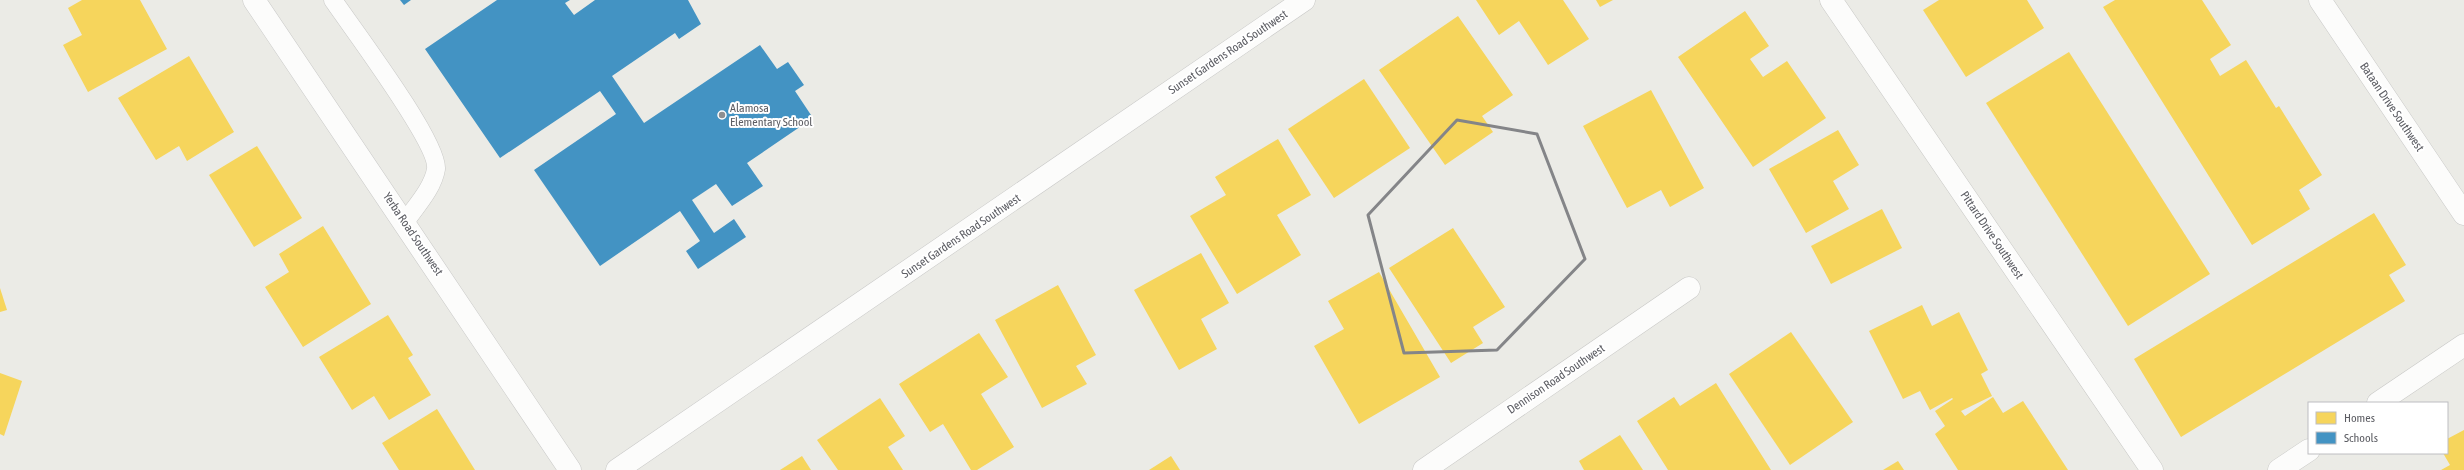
<svg xmlns="http://www.w3.org/2000/svg" width="2464" height="470" font-family="'Asap Condensed',sans-serif">
  <style>
    .homes { fill: #f6d55c }
    .schools { fill: #4393c3 }
    .lines { fill: none; stroke-linecap: round; stroke-linejoin: round }
    .lane-casing { stroke: #c8c8c6; stroke-width: 19 }
    .street-casing { stroke: #c8c8c6; stroke-width: 23 }
    .secondary-casing { stroke: #c8c8c7; stroke-width: 23 }
    .lane { stroke: #fcfcfb; stroke-width: 18 }
    .street { stroke: #fcfcfb; stroke-width: 22 }
    .secondary { stroke: #fcfcfb; stroke-width: 22 }
    .marked { fill: none; stroke: #848588; stroke-width: 3; stroke-linejoin: round }
    .poi-dot { fill: #8e8f91; stroke: #fff; stroke-width: 1.5 }
    .labels { text-anchor: middle; dominant-baseline: central; stroke-width: 4; stroke-linejoin: round; paint-order: stroke }
    .street-label { font-size: 12px; fill: #5c5d63; stroke: #fff }
    .poi-label { font-size: 12px; fill: #5c5d63; stroke: #fff; text-anchor: start }
  </style>
  <rect width="100%" height="100%" fill="#ebebe6"/>
  <g class="homes">
    <path d="M 82,0 L 140,0 L 167,49 L 88,92 L 63,45 L 82,35 L 68,8 Z"/>
    <path d="M 1476,0 L 1563,0 L 1589,39 L 1548,65 L 1519,21 L 1499,35 Z"/>
    <path d="M 1596,0 L 1613,0 L 1600,7 Z"/>
    <path d="M 1939,0 L 2027,0 L 2044,28 L 1966,77 L 1923,10 Z"/>
    <path d="M 2115,0 L 2202,0 L 2231,45 L 2210,59 L 2220,76 L 2246,60 L 2276,108 L 2279,106 L 2322,175 L 2299,190 L 2310,209 L 2252,245 L 2103,7 Z"/>
    <path d="M 1745,11 L 1769,46 L 1750,59 L 1763,77 L 1787,61 L 1826,118 L 1753,167 L 1678,57 Z"/>
    <path d="M 1458,16 L 1513,95 L 1482,116 L 1493,132 L 1445,165 L 1379,70 Z"/>
    <path d="M 2069,52 L 2210,274 L 2128,326 L 1986,103 Z"/>
    <path d="M 189,56 L 234,132 L 187,161 L 179,146 L 156,160 L 118,98 Z"/>
    <path d="M 1364,79 L 1410,148 L 1334,198 L 1288,129 Z"/>
    <path d="M 1651,90 L 1704,188 L 1670,207 L 1661,190 L 1627,208 L 1583,126 Z"/>
    <path d="M 1838,130 L 1859,165 L 1833,181 L 1849,209 L 1806,233 L 1769,169 Z"/>
    <path d="M 1278,139 L 1311,195 L 1277,215 L 1301,255 L 1237,294 L 1190,216 L 1226,195 L 1215,177 Z"/>
    <path d="M 257,146 L 302,218 L 254,247 L 209,175 Z"/>
    <path d="M 1882,209 L 1902,248 L 1831,284 L 1811,246 Z"/>
    <path d="M 2374,213 L 2406,265 L 2389,275 L 2405,301 L 2181,437 L 2134,359 Z"/>
    <path d="M 323,226 L 371,304 L 303,347 L 265,287 L 289,272 L 279,254 Z"/>
    <path d="M 1453,228 L 1505,307 L 1473,327 L 1483,343 L 1451,363 L 1389,268 Z"/>
    <path d="M 1201,253 L 1229,303 L 1201,319 L 1217,349 L 1179,370 L 1134,290 Z"/>
    <path d="M 1379,272 L 1440,377 L 1359,424 L 1314,346 L 1344,329 L 1328,301 Z"/>
    <path d="M 1058,285 L 1096,355 L 1076,366 L 1087,384 L 1042,408 L 995,320 Z"/>
    <path d="M 0,288 L 7,310 L 0,312 Z"/>
    <path d="M 1922,305 L 1932,326 L 1959,312 L 1988,370 L 1981,374 L 1992,396 L 1961,411 L 1965,416 L 1993,397 L 2003,413 L 2023,401 L 2068,470 L 1958,470 L 1935,434 L 1945,426 L 1935,411 L 1953,399 L 1952,398 L 1930,410 L 1920,391 L 1903,399 L 1869,331 Z"/>
    <path d="M 388,315 L 413,355 L 408,358 L 431,395 L 389,420 L 374,396 L 352,410 L 319,357 Z"/>
    <path d="M 1791,332 L 1853,422 L 1790,465 L 1729,374 Z"/>
    <path d="M 979,333 L 1008,377 L 981,394 L 1014,447 L 977,470 L 971,470 L 943,424 L 930,432 L 899,384 Z"/>
    <path d="M 0,373 L 22,381 L 4,436 L 0,434 Z"/>
    <path d="M 1716,383 L 1771,470 L 1668,470 L 1637,421 L 1674,397 L 1680,406 Z"/>
    <path d="M 880,398 L 905,436 L 888,447 L 903,470 L 838,470 L 817,440 Z"/>
    <path d="M 437,409 L 475,470 L 399,470 L 382,443 Z"/>
    <path d="M 2464,430 L 2464,470 L 2441,470 L 2450,465 L 2443,453 L 2447,453 L 2447,439 Z"/>
    <path d="M 1620,435 L 1643,470 L 1584,470 L 1579,461 Z"/>
    <path d="M 802,456 L 811,470 L 780,470 Z"/>
    <path d="M 1171,456 L 1180,470 L 1149,470 Z"/>
    <path d="M 1898,461 L 1904,470 L 1883,470 Z"/>
  </g>
  <g class="schools">
    <path d="M 400,0 L 411,0 L 404,5 Z"/>
    <path d="M 497,0 L 570,0 L 565,3 L 574,15 L 595,0 L 688,0 L 701,24 L 679,39 L 675,33 L 612,76 L 644,123 L 760,45 L 777,69 L 788,62 L 804,85 L 795,91 L 813,118 L 747,163 L 763,186 L 732,206 L 716,184 L 692,200 L 714,233 L 734,219 L 746,237 L 698,269 L 686,251 L 700,241 L 680,211 L 600,266 L 534,170 L 616,114 L 600,91 L 500,158 L 425,49 Z"/>
  </g>
  <g class="lines">
    <defs>
      <path id="lane" d="M 333,0 C 352,28 439,143 436,169 C 433,188 416,206 405,222"/>
      <g id="street">
        <path d="M 1831,0 L 2152,470"/>
        <path d="M 2378,403 L 2464,345"/>
        <path d="M 1424,470 L 1689,288"/>
        <path d="M 2279,470 L 2309,450"/>
      </g>
      <g id="secondary">
        <path d="M 254,0 L 570,470"/>
        <path d="M 2320,0 L 2464,214"/>
        <path d="M 617,470 L 1304,0"/>
      </g>
    </defs>
    <use href="#lane" class="lane-casing"/>
    <use href="#street" class="street-casing"/>
    <use href="#secondary" class="secondary-casing"/>
    <use href="#lane" class="lane"/>
    <use href="#street" class="street"/>
    <use href="#secondary" class="secondary"/>
  </g>
  <path class="marked" d="M 1457,120 L 1537,134 L 1585,259 L 1497,350 L 1404,353 L 1368,215 Z"/>
  <circle class="poi-dot" cx="722" cy="115" r="4"/>
  <g class="labels">
    <g class="street-label">
      <text transform="translate(1228 52) rotate(-34)">Sunset Gardens Road Southwest</text>
      <text transform="translate(2392 107) rotate(56)">Bataan Drive Southwest</text>
      <text transform="translate(413 234) rotate(56)">Yerba Road Southwest</text>
      <text transform="translate(1992 235) rotate(56)">Pittard Drive Southwest</text>
      <text transform="translate(961 236) rotate(-34)">Sunset Gardens Road Southwest</text>
      <text transform="translate(1556 379) rotate(-34)">Dennison Road Southwest</text>
    </g>
    <g class="poi-label">
      <text x="730" y="108">Alamosa<tspan x="730" dy="14">Elementary School</tspan></text>
    </g>
  </g>
  <rect x="2308" y="402" width="140" height="52" fill="#ffffff" stroke="#bebec1"/>
  <rect x="2316" y="412" width="20" height="12" fill="#f6d55c" stroke="#bebec1"/>
  <text x="2344" y="422" font-size="12" fill="#5c5d63">Homes</text>
  <rect x="2316" y="432" width="20" height="12" fill="#4393c3" stroke="#bebec1"/>
  <text x="2344" y="442" font-size="12" fill="#5c5d63">Schools</text>
</svg>
